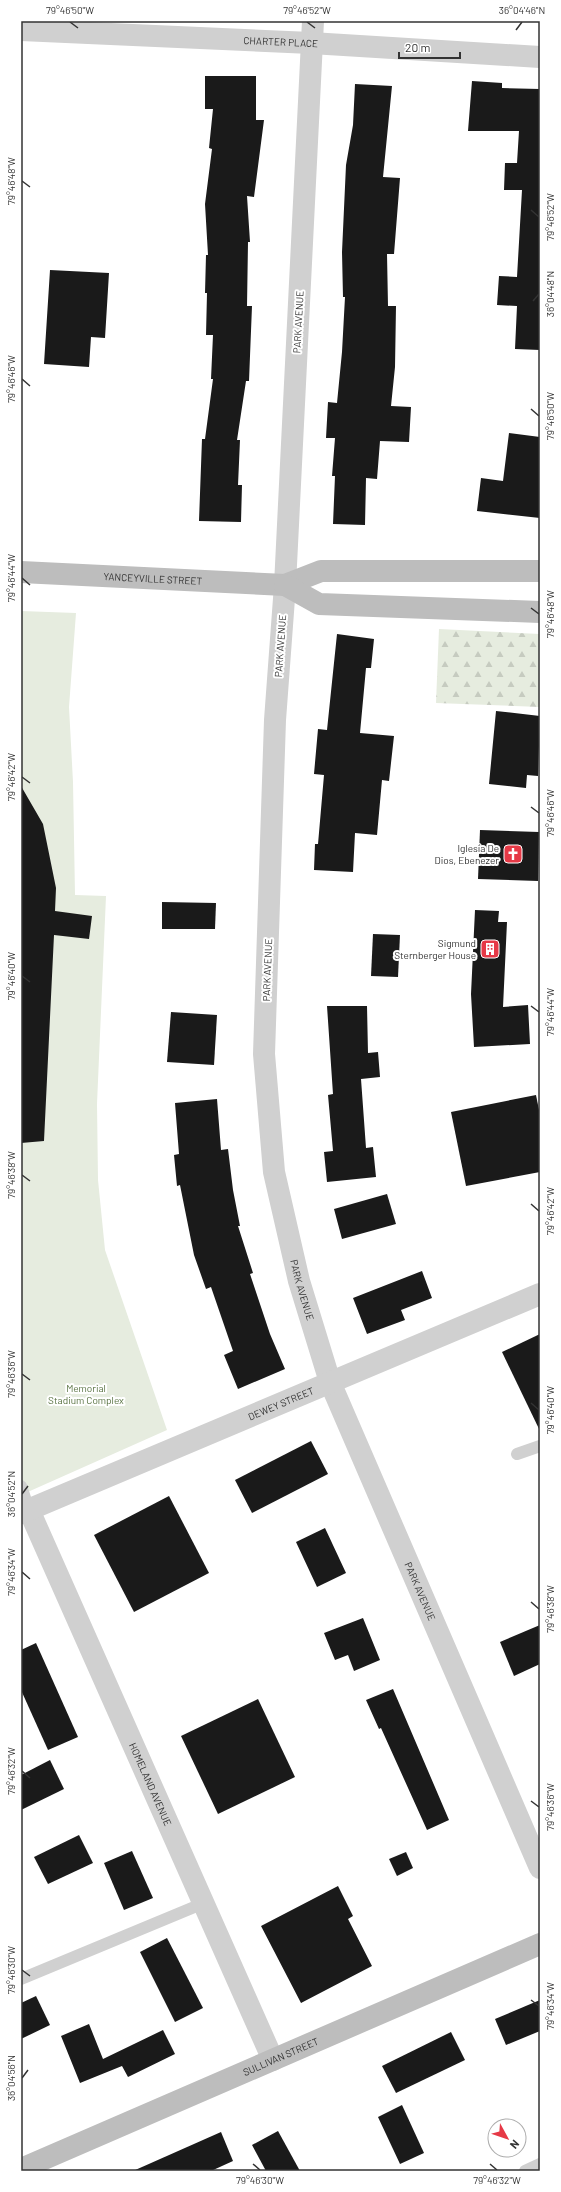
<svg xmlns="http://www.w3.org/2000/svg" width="561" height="2192" font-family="Barlow,sans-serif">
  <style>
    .green { fill: #e6ecdf }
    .forest { fill: url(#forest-firs) }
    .building { fill: #1a1a1a }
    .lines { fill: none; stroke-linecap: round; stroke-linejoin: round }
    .lane { stroke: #d0d0d0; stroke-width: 12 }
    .street { stroke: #d0d0d0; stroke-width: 22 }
    .secondary { stroke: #bdbdbd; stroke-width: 22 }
    .ticks { fill: none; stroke: #333; stroke-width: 1.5 }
    .labels { text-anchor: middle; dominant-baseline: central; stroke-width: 4; stroke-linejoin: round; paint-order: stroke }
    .street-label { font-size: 10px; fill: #333; stroke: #fff }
    .poi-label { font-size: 10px; fill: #333; stroke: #fff; text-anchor: end }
    .park-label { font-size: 10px; fill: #56703f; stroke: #fff }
    .neatline { fill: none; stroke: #333; stroke-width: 1.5 }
    .ticks-label { font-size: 10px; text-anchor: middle; fill: #333 }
  </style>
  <defs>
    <pattern id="forest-firs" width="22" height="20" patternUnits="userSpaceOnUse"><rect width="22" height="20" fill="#e6ecdf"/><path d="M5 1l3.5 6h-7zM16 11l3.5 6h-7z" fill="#c6cbc0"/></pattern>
  </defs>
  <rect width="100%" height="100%" fill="#fff"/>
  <path class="green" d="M 21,611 L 76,613 L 69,707 L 73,782 L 75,895 L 106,896 L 97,1104 L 98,1180 L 105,1250 L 167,1430 L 21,1495 Z"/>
  <path class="forest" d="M 439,629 L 540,634 L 540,707 L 436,703 Z"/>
  <g class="building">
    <path d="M 205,76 L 256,76 L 256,120 L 264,120 L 254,197 L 247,196 L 250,242 L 248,242 L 247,306 L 252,306 L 249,381 L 246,381 L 237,440 L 240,440 L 238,485 L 242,485 L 241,522 L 199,521 L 202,439 L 205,439 L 213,379 L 211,379 L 213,335 L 206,335 L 207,293 L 205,293 L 206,255 L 208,255 L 205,204 L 212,149 L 209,148 L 213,109 L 205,109 Z"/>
    <path d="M 472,81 L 502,83 L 502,88 L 540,89 L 540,350 L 515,349 L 517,306 L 497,305 L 499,276 L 517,277 L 522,190 L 504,190 L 505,163 L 517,163 L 519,131 L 468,131 Z"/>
    <path d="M 355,84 L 392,86 L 383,177 L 400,178 L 394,254 L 387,254 L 388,306 L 396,306 L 395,367 L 391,406 L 411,407 L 409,442 L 380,441 L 377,479 L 366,478 L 365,525 L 333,524 L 335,476 L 332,476 L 335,438 L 326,438 L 328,402 L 337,403 L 342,352 L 345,297 L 343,297 L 342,252 L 346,165 L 353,125 Z"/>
    <path d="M 50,270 L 109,273 L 105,338 L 91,337 L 89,367 L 44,364 Z"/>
    <path d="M 509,433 L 540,437 L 540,518 L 477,511 L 481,478 L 503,481 Z"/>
    <path d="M 337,634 L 374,639 L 371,668 L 366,668 L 360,733 L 394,736 L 389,781 L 382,780 L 377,835 L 355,833 L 353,872 L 314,870 L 315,844 L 318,844 L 324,775 L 314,774 L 318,729 L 327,730 Z"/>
    <path d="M 496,711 L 540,716 L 538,776 L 527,775 L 526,788 L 489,784 Z"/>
    <path d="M 21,786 L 43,824 L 56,888 L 55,911 L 92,916 L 89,939 L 54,935 L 44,1141 L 21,1143 Z"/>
    <path d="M 480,830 L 539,832 L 538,881 L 478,879 Z"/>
    <path d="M 162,902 L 216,903 L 215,929 L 162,929 Z"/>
    <path d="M 475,910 L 499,911 L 498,922 L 507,922 L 503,1007 L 528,1005 L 530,1044 L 474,1047 L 471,994 Z"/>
    <path d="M 373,934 L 400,935 L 398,977 L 371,976 Z"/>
    <path d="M 327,1006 L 367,1006 L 368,1053 L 378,1052 L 380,1077 L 361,1079 L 366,1148 L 373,1147 L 376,1177 L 327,1182 L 324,1152 L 333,1151 L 328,1095 L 333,1094 Z"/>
    <path d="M 171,1012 L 217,1015 L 214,1065 L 167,1062 Z"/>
    <path d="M 536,1095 L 540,1115 L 540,1172 L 466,1186 L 451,1112 Z"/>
    <path d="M 217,1099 L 221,1150 L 228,1149 L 233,1190 L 240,1226 L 238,1226 L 253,1273 L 250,1274 L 270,1334 L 285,1369 L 238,1389 L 224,1355 L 233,1351 L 211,1287 L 206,1289 L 194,1255 L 180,1185 L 177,1186 L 174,1155 L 179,1154 L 175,1103 Z"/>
    <path d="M 387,1194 L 396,1224 L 342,1239 L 334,1209 Z"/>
    <path d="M 422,1271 L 432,1298 L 401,1310 L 405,1320 L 367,1334 L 353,1298 Z"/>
    <path d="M 540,1334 L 540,1431 L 502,1352 Z"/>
    <path d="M 311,1441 L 328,1474 L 252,1513 L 235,1480 Z"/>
    <path d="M 169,1496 L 209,1573 L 134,1612 L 94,1535 Z"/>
    <path d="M 325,1528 L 346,1573 L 317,1587 L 296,1542 Z"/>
    <path d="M 363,1618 L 380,1660 L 354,1671 L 348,1655 L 335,1660 L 324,1633 Z"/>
    <path d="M 540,1625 L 540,1664 L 514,1676 L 500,1642 Z"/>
    <path d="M 36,1643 L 78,1737 L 48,1750 L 21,1690 L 21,1650 Z"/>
    <path d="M 393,1689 L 449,1820 L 427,1830 L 381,1728 L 379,1729 L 366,1700 Z"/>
    <path d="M 258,1699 L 295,1777 L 218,1814 L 181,1736 Z"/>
    <path d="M 50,1760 L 64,1789 L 21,1810 L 21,1775 Z"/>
    <path d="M 79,1835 L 93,1863 L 48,1884 L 34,1857 Z"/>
    <path d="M 132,1851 L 153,1898 L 124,1910 L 104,1863 Z"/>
    <path d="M 406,1852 L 413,1868 L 397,1876 L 389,1859 Z"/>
    <path d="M 338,1886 L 353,1916 L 348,1919 L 372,1966 L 301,2003 L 261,1926 Z"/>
    <path d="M 167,1938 L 203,2008 L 175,2022 L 140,1952 Z"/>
    <path d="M 36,1996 L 50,2025 L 21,2039 L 21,2003 Z"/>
    <path d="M 540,2000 L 540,2031 L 506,2045 L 495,2019 Z"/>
    <path d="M 89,2024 L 103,2059 L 163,2030 L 175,2054 L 128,2077 L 122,2066 L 80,2083 L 61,2036 Z"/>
    <path d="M 451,2032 L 465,2060 L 396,2093 L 382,2066 Z"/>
    <path d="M 402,2105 L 424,2153 L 400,2164 L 378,2117 Z"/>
    <path d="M 278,2131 L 300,2171 L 266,2171 L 252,2145 Z"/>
    <path d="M 221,2132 L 233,2161 L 211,2171 L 133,2171 Z"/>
  </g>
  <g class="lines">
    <g class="lane">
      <path d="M 517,1454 L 540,1446"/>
      <path d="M 21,1486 L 29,1510"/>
      <path d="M 21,1979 L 204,1903"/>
      <path d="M 525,2171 L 540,2164"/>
    </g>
    <g class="street">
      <path id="s1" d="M 313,21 L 285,585 L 275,720 L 264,1054 L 274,1172 L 299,1281 L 330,1382 L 540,1868"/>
      <path id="s2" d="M 21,30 L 311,43 L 540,57"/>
      <path id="s3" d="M 29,1510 L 273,2060"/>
      <path id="s4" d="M 21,1513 L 540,1294"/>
    </g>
    <g class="secondary">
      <path id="s5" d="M 21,572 L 285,585 L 321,571 L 540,571"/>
      <path d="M 285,585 L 319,604 L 540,612"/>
      <path id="s6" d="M 21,2169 L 540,1944"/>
    </g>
  </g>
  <path class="ticks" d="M 70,22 L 78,28M 307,22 L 315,28M 516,30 L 522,22M 22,181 L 30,187M 531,210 L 539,217M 533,301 L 539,294M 22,379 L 30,386M 531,409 L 539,416M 22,578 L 30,585M 531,608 L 539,614M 22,777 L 30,783M 531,807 L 539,813M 22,976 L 30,982M 531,1006 L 539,1012M 22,1175 L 30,1181M 531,1204 L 539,1211M 22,1374 L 30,1380M 531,1403 L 539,1410M 22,1494 L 28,1486M 22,1572 L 30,1579M 531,1602 L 539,1609M 22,1771 L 30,1778M 531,1801 L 539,1807M 22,1970 L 30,1976M 531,2000 L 539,2006M 22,2078 L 28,2070M 253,2164 L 260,2170M 490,2164 L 497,2170"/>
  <defs>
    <symbol id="church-square" viewBox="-11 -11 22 22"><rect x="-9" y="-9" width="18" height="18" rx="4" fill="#e63946" stroke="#fff"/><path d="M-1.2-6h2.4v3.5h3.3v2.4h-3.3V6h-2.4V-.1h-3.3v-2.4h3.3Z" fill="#fff"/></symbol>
    <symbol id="building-square" viewBox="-11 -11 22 22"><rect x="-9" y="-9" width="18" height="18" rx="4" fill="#e63946" stroke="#fff"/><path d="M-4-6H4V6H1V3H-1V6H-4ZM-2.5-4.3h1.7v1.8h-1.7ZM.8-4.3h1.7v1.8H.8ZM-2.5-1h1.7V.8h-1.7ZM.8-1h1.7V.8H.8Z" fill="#fff"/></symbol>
  </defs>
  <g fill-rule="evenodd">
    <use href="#church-square" x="502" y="843" width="22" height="22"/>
    <use href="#building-square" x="479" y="938" width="22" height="22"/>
  </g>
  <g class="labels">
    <g class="street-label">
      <text stroke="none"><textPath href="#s2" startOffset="260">CHARTER PLACE</textPath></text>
      <text transform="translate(298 322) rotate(-87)">PARK AVENUE</text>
      <text stroke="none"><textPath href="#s5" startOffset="132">YANCEYVILLE STREET</textPath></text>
      <text transform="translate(280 646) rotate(-86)">PARK AVENUE</text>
      <text transform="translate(267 970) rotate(-88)">PARK AVENUE</text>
      <text stroke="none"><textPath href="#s1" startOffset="1274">PARK AVENUE</textPath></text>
      <text stroke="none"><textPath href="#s4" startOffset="282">DEWEY STREET</textPath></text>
      <text stroke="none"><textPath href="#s1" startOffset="1598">PARK AVENUE</textPath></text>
      <text stroke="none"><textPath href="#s3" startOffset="300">HOMELAND AVENUE</textPath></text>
      <text stroke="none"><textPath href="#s6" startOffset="283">SULLIVAN STREET</textPath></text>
    </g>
    <g class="poi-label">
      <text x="499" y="848">Iglesia De<tspan x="499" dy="12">Dios, Ebenezer</tspan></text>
      <text x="476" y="943">Sigmund<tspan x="476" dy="12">Sternberger House</tspan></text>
    </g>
    <g class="park-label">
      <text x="86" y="1388">Memorial<tspan x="86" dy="12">Stadium Complex</tspan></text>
    </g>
  </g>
  <rect width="561" height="2192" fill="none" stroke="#ffffff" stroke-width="44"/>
  <g transform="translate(507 2138) rotate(130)"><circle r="19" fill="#ffffff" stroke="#adadad"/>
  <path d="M0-3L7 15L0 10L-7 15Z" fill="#e63946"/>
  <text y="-6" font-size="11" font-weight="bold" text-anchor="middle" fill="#333333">N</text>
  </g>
  <path d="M399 52v6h61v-6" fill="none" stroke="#333333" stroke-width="2"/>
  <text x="405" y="52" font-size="12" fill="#333333" stroke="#ffffff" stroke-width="3" paint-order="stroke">20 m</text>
  <rect x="22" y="22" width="517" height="2148" class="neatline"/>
  <g class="ticks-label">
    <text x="70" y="14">79°46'50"W</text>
    <text x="307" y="14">79°46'52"W</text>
    <text x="522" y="14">36°04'46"N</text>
    <text transform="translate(11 181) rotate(-90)" y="4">79°46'48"W</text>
    <text transform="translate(550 217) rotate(-90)" y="4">79°46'52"W</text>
    <text transform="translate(550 294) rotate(-90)" y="4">36°04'48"N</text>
    <text transform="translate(11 379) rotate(-90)" y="4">79°46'46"W</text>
    <text transform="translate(550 416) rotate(-90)" y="4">79°46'50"W</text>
    <text transform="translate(11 578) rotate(-90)" y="4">79°46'44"W</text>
    <text transform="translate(550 614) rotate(-90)" y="4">79°46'48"W</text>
    <text transform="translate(11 777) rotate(-90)" y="4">79°46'42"W</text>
    <text transform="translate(550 813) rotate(-90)" y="4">79°46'46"W</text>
    <text transform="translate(11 976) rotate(-90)" y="4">79°46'40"W</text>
    <text transform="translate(550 1012) rotate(-90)" y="4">79°46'44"W</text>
    <text transform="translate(11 1175) rotate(-90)" y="4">79°46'38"W</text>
    <text transform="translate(550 1211) rotate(-90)" y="4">79°46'42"W</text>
    <text transform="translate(11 1374) rotate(-90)" y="4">79°46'36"W</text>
    <text transform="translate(550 1410) rotate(-90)" y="4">79°46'40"W</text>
    <text transform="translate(11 1494) rotate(-90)" y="4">36°04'52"N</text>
    <text transform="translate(11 1572) rotate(-90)" y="4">79°46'34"W</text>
    <text transform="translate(550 1609) rotate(-90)" y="4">79°46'38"W</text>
    <text transform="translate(11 1771) rotate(-90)" y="4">79°46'32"W</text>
    <text transform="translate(550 1807) rotate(-90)" y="4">79°46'36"W</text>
    <text transform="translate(11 1970) rotate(-90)" y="4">79°46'30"W</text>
    <text transform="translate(550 2006) rotate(-90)" y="4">79°46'34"W</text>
    <text transform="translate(11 2078) rotate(-90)" y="4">36°04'56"N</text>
    <text x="260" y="2184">79°46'30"W</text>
    <text x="497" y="2184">79°46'32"W</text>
  </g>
</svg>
